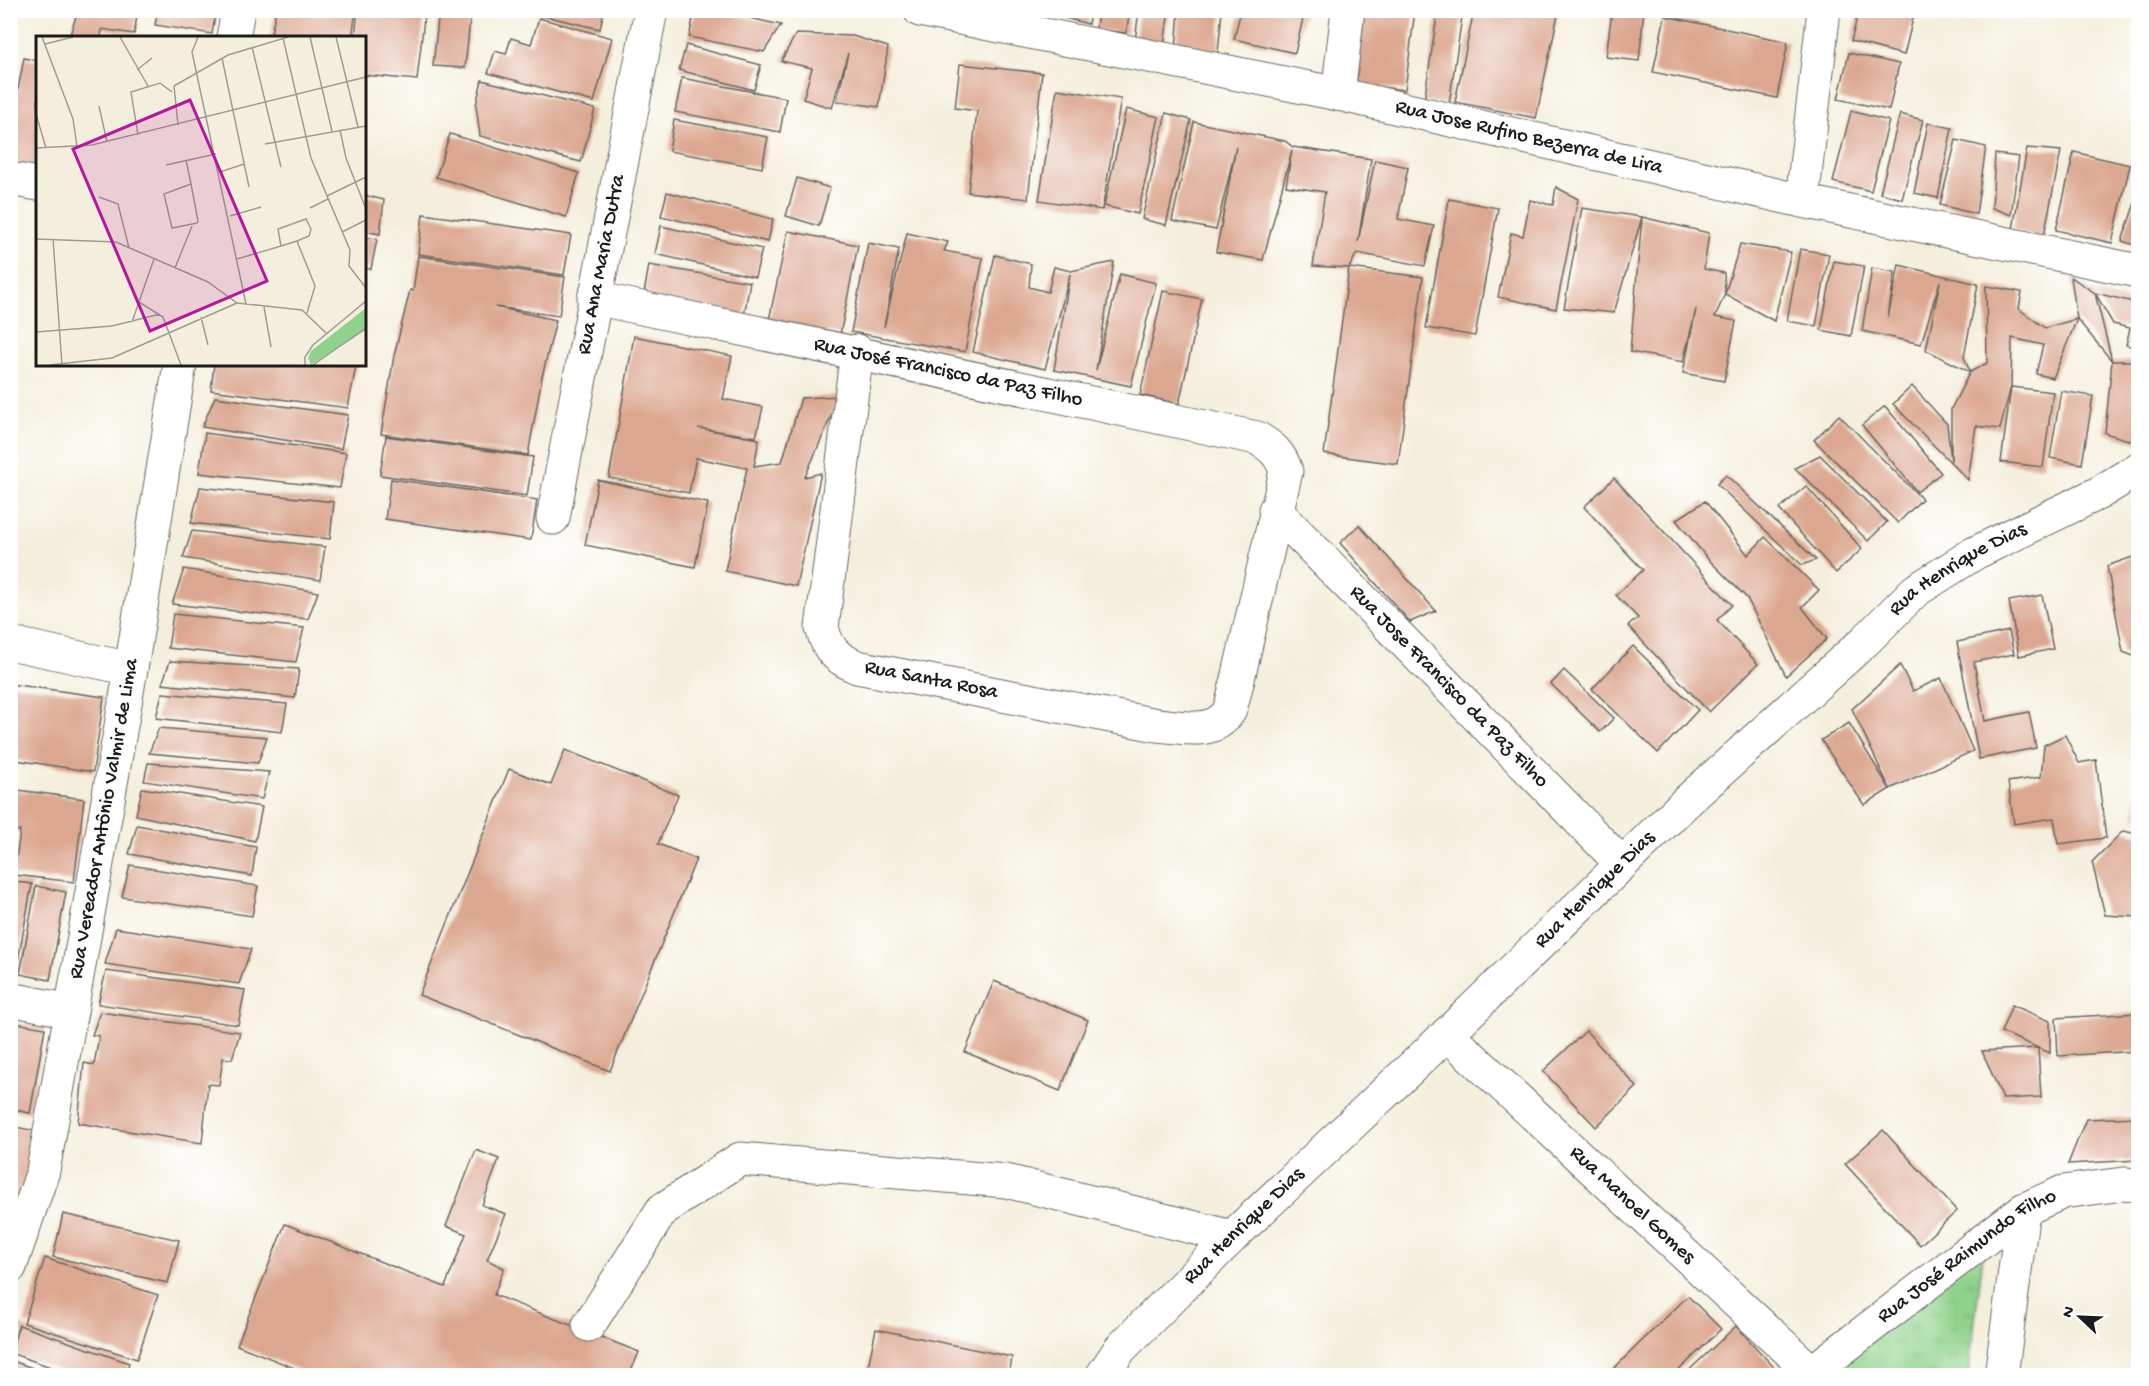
<svg xmlns="http://www.w3.org/2000/svg" width="2149" height="1386" font-family="'Gochi Hand',sans-serif">
  <style>
    .park { fill: url(#park-tufts); stroke: #567754; stroke-width: 1.5 }
    .building { fill: #dca790 }
    .lines { fill: none; stroke-linecap: round; stroke-linejoin: round }
    .minor-casing { stroke: #686660; stroke-width: 35 }
    .minor { stroke: #fff; stroke-width: 33 }
    .labels { text-anchor: middle; dominant-baseline: central; stroke-width: 4.5; stroke-linejoin: round; paint-order: stroke }
    .street-label { font-size: 21px; fill: #1c1c1c; stroke: #fff }
    .inset-road { fill: none; stroke: #9e9b90; stroke-width: 1.5 }
    .view { fill: #b5179e; fill-opacity: 0.15; stroke: #b5179e; stroke-width: 3 }
    .inset-edge { fill: none; stroke: #1c1c1c; stroke-width: 3 }
  </style>
  <defs>
    <pattern id="park-tufts" width="24" height="20" patternUnits="userSpaceOnUse" patternTransform="scale(1.5)"><rect width="24" height="20" fill="#8fd28b"/><path d="M3 7l-1-3M5 7V3M7 7l1-3M15 17l-1-3M17 17v-4M19 17l1-3" fill="none" stroke="#7bb477"/></pattern>
  </defs>
  <rect width="100%" height="100%" fill="#fff"/>
  <filter id="ink" filterUnits="userSpaceOnUse"><feTurbulence type="fractalNoise" baseFrequency=".0167" numOctaves="2"/><feDisplacementMap in="SourceGraphic" scale="12" xChannelSelector="R" yChannelSelector="G"/><feConvolveMatrix kernelMatrix="1 2 1 2 8 2 1 2 1" color-interpolation-filters="sRGB"/></filter>
  <filter id="wash" filterUnits="userSpaceOnUse"><feTurbulence type="fractalNoise" baseFrequency=".008" numOctaves="4" result="noise"/><feDisplacementMap in="SourceGraphic" scale="24" xChannelSelector="R" yChannelSelector="G"/><feGaussianBlur stdDeviation="1.35" result="paint"/><feColorMatrix in="noise" values="0 0 0 0 0 0 0 0 0 0 0 0 0 0 0 0 0 1.4 0 .05"/><feComposite in="paint" operator="in"/></filter>
  <g filter="url(#wash)">
    <rect width="100%" height="100%" fill="#f4efdd"/>
    <path class="park" d="M 1984,1248 L 1968,1375 L 1852,1375 L 1841,1365 Z"/>
    <g id="blocks">
      <g class="building">
        <path d="M 78,10 L 138,10 L 134,34 L 102,29 L 101,38 L 69,38 Z"/>
        <path d="M 158,10 L 216,10 L 212,34 L 155,25 Z"/>
        <path d="M 276,10 L 356,10 L 352,38 L 270,38 Z"/>
        <path d="M 358,10 L 425,10 L 417,80 L 364,75 L 364,38 L 355,38 Z"/>
        <path d="M 439,10 L 471,10 L 465,68 L 433,66 Z"/>
        <path d="M 519,10 L 604,10 L 600,29 Z"/>
        <path d="M 695,10 L 713,10 L 781,25 L 764,52 L 689,37 Z"/>
        <path d="M 1036,10 L 1091,10 L 1088,24 Z"/>
        <path d="M 1098,10 L 1130,10 L 1126,33 L 1096,29 Z"/>
        <path d="M 1139,10 L 1169,10 L 1164,45 L 1135,41 Z"/>
        <path d="M 1179,10 L 1222,10 L 1218,53 L 1176,50 Z"/>
        <path d="M 1241,10 L 1305,10 L 1295,53 L 1234,39 Z"/>
        <path d="M 1365,10 L 1415,10 L 1405,90 L 1356,84 Z"/>
        <path d="M 1438,10 L 1463,10 L 1449,104 L 1424,101 Z"/>
        <path d="M 1474,10 L 1559,10 L 1536,118 L 1455,102 Z"/>
        <path d="M 1612,10 L 1644,10 L 1639,61 L 1606,57 Z"/>
        <path d="M 1859,10 L 1915,10 L 1904,55 L 1851,41 Z"/>
        <path d="M 1665,16 L 1788,42 L 1777,98 L 1653,72 Z"/>
        <path d="M 539,18 L 612,38 L 594,102 L 488,73 L 495,51 L 506,54 L 511,38 L 531,44 Z"/>
        <path d="M 796,34 L 853,36 L 888,47 L 879,107 L 837,101 L 848,53 L 832,108 L 803,99 L 812,68 L 781,61 Z"/>
        <path d="M 686,45 L 761,65 L 754,90 L 679,70 Z"/>
        <path d="M 1849,53 L 1899,64 L 1889,110 L 1838,99 Z"/>
        <path d="M 24,58 L 38,61 L 38,157 L 34,174 L 10,170 L 10,132 Z"/>
        <path d="M 960,64 L 1042,73 L 1028,199 L 968,192 L 977,111 L 955,108 Z"/>
        <path d="M 682,78 L 786,98 L 780,132 L 675,112 Z"/>
        <path d="M 482,80 L 595,109 L 581,162 L 480,136 L 476,105 Z"/>
        <path d="M 1057,89 L 1121,99 L 1102,210 L 1039,200 Z"/>
        <path d="M 1126,109 L 1159,117 L 1138,214 L 1104,206 Z"/>
        <path d="M 1851,111 L 1889,121 L 1871,191 L 1833,182 Z"/>
        <path d="M 1166,113 L 1191,120 L 1166,225 L 1142,219 Z"/>
        <path d="M 1900,114 L 1923,120 L 1902,199 L 1880,193 Z"/>
        <path d="M 674,120 L 768,137 L 762,168 L 669,151 Z"/>
        <path d="M 1194,122 L 1285,141 L 1293,147 L 1371,159 L 1358,242 L 1375,160 L 1408,167 L 1398,219 L 1434,226 L 1425,266 L 1357,253 L 1349,268 L 1423,277 L 1398,464 L 1324,454 L 1349,268 L 1313,266 L 1325,192 L 1286,186 L 1292,150 L 1263,260 L 1216,252 L 1236,147 L 1216,230 L 1172,221 Z"/>
        <path d="M 1928,123 L 1952,128 L 1938,198 L 1914,193 Z"/>
        <path d="M 450,134 L 579,173 L 566,217 L 436,177 Z"/>
        <path d="M 1956,140 L 1986,147 L 1976,214 L 1940,205 Z"/>
        <path d="M 2027,148 L 2061,151 L 2043,240 L 2013,229 Z"/>
        <path d="M 2074,152 L 2130,165 L 2112,243 L 2056,230 Z"/>
        <path d="M 1995,154 L 2019,157 L 2011,215 L 1992,208 Z"/>
        <path d="M 797,178 L 830,188 L 819,226 L 786,216 Z"/>
        <path d="M 1556,187 L 1578,199 L 1556,309 L 1498,297 L 1511,233 L 1523,236 L 1530,200 L 1553,205 Z"/>
        <path d="M 667,192 L 773,219 L 768,242 L 661,216 Z"/>
        <path d="M 364,195 L 384,200 L 380,234 L 364,231 Z"/>
        <path d="M 1449,199 L 1498,208 L 1475,336 L 1426,328 Z"/>
        <path d="M 2136,200 L 2138,200 L 2138,246 L 2122,241 Z"/>
        <path d="M 1582,208 L 1642,217 L 1614,313 L 1564,308 Z"/>
        <path d="M 423,214 L 571,235 L 564,275 L 418,254 Z"/>
        <path d="M 1642,217 L 1709,233 L 1704,269 L 1724,273 L 1725,294 L 1715,317 L 1736,321 L 1724,381 L 1683,373 L 1696,309 L 1683,362 L 1630,352 Z"/>
        <path d="M 661,226 L 762,249 L 755,277 L 655,254 Z"/>
        <path d="M 788,231 L 858,245 L 840,335 L 769,320 Z"/>
        <path d="M 907,233 L 948,242 L 944,251 L 983,258 L 965,352 L 851,332 L 868,243 L 899,249 L 884,327 Z"/>
        <path d="M 364,237 L 377,239 L 371,269 L 364,268 Z"/>
        <path d="M 1740,244 L 1791,252 L 1774,321 L 1725,294 Z"/>
        <path d="M 1800,249 L 1829,254 L 1816,326 L 1787,321 Z"/>
        <path d="M 995,255 L 1031,264 L 1029,287 L 1048,292 L 1054,267 L 1071,271 L 1114,262 L 1096,370 L 1120,274 L 1156,283 L 1131,386 L 1054,370 L 1070,274 L 1045,369 L 973,352 Z"/>
        <path d="M 418,256 L 565,277 L 559,316 L 495,307 L 556,320 L 542,377 L 528,455 L 381,434 L 394,356 L 410,290 L 413,291 Z"/>
        <path d="M 1834,261 L 1864,266 L 1851,336 L 1821,330 Z"/>
        <path d="M 649,265 L 750,282 L 744,316 L 643,299 Z"/>
        <path d="M 1899,265 L 1978,284 L 1964,357 L 1970,372 L 1926,350 L 1940,281 L 1921,344 L 1862,331 L 1872,268 L 1895,272 L 1888,317 Z"/>
        <path d="M 2071,277 L 2095,293 L 2138,303 L 2138,348 L 2126,345 L 2130,328 L 2113,324 L 2095,293 L 2112,361 L 2077,319 Z"/>
        <path d="M 1986,286 L 2022,292 L 2019,309 L 2045,328 L 2077,319 L 2053,378 L 2036,374 L 2043,345 L 2012,338 L 2011,387 L 2000,429 L 1976,426 L 1968,480 L 1893,404 L 1912,386 L 1947,424 L 1951,461 L 1951,409 L 1970,372 L 1987,363 Z"/>
        <path d="M 1163,291 L 1202,299 L 1179,404 L 1140,395 Z"/>
        <path d="M 634,336 L 732,356 L 723,399 L 763,407 L 756,437 L 698,428 L 759,439 L 754,466 L 782,462 L 801,398 L 840,396 L 805,477 L 821,473 L 796,586 L 725,571 L 747,468 L 696,458 L 689,493 L 609,478 Z"/>
        <path d="M 2112,361 L 2138,361 L 2138,443 L 2105,433 Z"/>
        <path d="M 214,364 L 343,364 L 356,366 L 348,408 L 211,390 Z"/>
        <path d="M 2011,387 L 2053,392 L 2043,467 L 2001,462 Z"/>
        <path d="M 2061,391 L 2093,396 L 2082,464 L 2050,458 Z"/>
        <path d="M 215,397 L 348,415 L 341,449 L 202,427 Z"/>
        <path d="M 1885,406 L 1941,473 L 1917,492 L 1862,425 Z"/>
        <path d="M 1839,415 L 1922,499 L 1898,523 L 1814,440 Z"/>
        <path d="M 205,433 L 346,453 L 340,488 L 199,473 Z"/>
        <path d="M 386,436 L 533,457 L 527,496 L 380,475 Z"/>
        <path d="M 1820,455 L 1887,522 L 1868,541 L 1795,468 Z"/>
        <path d="M 1726,475 L 1816,560 L 1802,565 L 1717,484 Z"/>
        <path d="M 1614,478 L 1732,605 L 1717,620 L 1758,664 L 1709,712 L 1628,626 L 1638,618 L 1616,595 L 1643,570 L 1584,507 Z"/>
        <path d="M 391,479 L 537,500 L 531,540 L 385,519 Z"/>
        <path d="M 598,480 L 708,503 L 695,567 L 585,545 Z"/>
        <path d="M 1806,486 L 1862,549 L 1836,573 L 1779,509 Z"/>
        <path d="M 200,487 L 334,502 L 330,539 L 191,523 Z"/>
        <path d="M 1705,501 L 1748,555 L 1765,537 L 1819,590 L 1802,607 L 1827,639 L 1786,676 L 1747,598 L 1708,559 L 1676,520 Z"/>
        <path d="M 1359,525 L 1436,611 L 1410,622 L 1340,543 Z"/>
        <path d="M 192,531 L 325,547 L 320,580 L 183,558 Z"/>
        <path d="M 2138,555 L 2138,658 L 2123,652 L 2107,566 Z"/>
        <path d="M 184,569 L 318,592 L 308,619 L 172,604 Z"/>
        <path d="M 2042,595 L 2053,649 L 2019,656 L 2009,601 Z"/>
        <path d="M 173,614 L 304,628 L 296,662 L 168,648 Z"/>
        <path d="M 2009,631 L 2014,654 L 1974,662 L 1985,721 L 2029,712 L 2036,748 L 1979,759 L 1957,642 Z"/>
        <path d="M 1633,646 L 1698,710 L 1658,753 L 1592,689 Z"/>
        <path d="M 170,661 L 299,669 L 295,698 L 162,684 Z"/>
        <path d="M 1900,665 L 1913,691 L 1941,678 L 1973,751 L 1890,789 L 1852,709 Z"/>
        <path d="M 1564,670 L 1614,718 L 1600,732 L 1551,684 Z"/>
        <path d="M 10,684 L 104,697 L 93,772 L 10,759 Z"/>
        <path d="M 162,693 L 287,704 L 282,732 L 156,718 Z"/>
        <path d="M 1849,723 L 1890,789 L 1864,805 L 1821,740 Z"/>
        <path d="M 159,728 L 267,737 L 258,763 L 149,753 Z"/>
        <path d="M 2065,735 L 2079,763 L 2096,760 L 2106,838 L 2058,844 L 2054,818 L 2014,824 L 2008,782 L 2041,777 L 2044,745 Z"/>
        <path d="M 565,750 L 678,795 L 658,844 L 696,859 L 610,1071 L 419,995 L 509,769 L 551,785 Z"/>
        <path d="M 148,763 L 269,772 L 262,799 L 144,781 Z"/>
        <path d="M 142,788 L 262,807 L 255,841 L 136,815 Z"/>
        <path d="M 10,789 L 84,799 L 74,882 L 14,875 L 20,831 L 10,830 Z"/>
        <path d="M 2137,792 L 2138,792 L 2138,819 L 2135,817 Z"/>
        <path d="M 137,825 L 256,847 L 252,876 L 129,854 Z"/>
        <path d="M 2123,831 L 2138,834 L 2138,917 L 2105,915 L 2092,862 Z"/>
        <path d="M 130,865 L 258,886 L 252,916 L 122,897 Z"/>
        <path d="M 10,881 L 32,884 L 16,972 L 10,971 Z"/>
        <path d="M 36,886 L 66,892 L 50,980 L 20,974 Z"/>
        <path d="M 116,928 L 251,949 L 239,984 L 105,964 Z"/>
        <path d="M 106,971 L 245,990 L 238,1025 L 98,1004 Z"/>
        <path d="M 994,981 L 1088,1020 L 1060,1091 L 965,1052 Z"/>
        <path d="M 2012,1005 L 2050,1021 L 2050,1053 L 2001,1032 Z"/>
        <path d="M 100,1012 L 240,1032 L 232,1059 L 223,1058 L 219,1085 L 208,1084 L 202,1143 L 78,1123 L 84,1063 L 94,1065 L 99,1036 L 92,1035 Z"/>
        <path d="M 2138,1013 L 2138,1051 L 2058,1056 L 2056,1018 Z"/>
        <path d="M 10,1022 L 45,1028 L 30,1113 L 10,1109 Z"/>
        <path d="M 1586,1031 L 1637,1087 L 1596,1127 L 1543,1071 Z"/>
        <path d="M 2038,1048 L 2041,1097 L 2003,1099 L 1982,1051 Z"/>
        <path d="M 2138,1117 L 2138,1160 L 2068,1164 L 2086,1119 Z"/>
        <path d="M 10,1126 L 36,1131 L 20,1211 L 10,1209 Z"/>
        <path d="M 1883,1130 L 1957,1211 L 1920,1245 L 1845,1164 Z"/>
        <path d="M 476,1150 L 499,1159 L 482,1205 L 506,1214 L 487,1260 L 504,1268 L 494,1295 L 639,1352 L 629,1376 L 314,1376 L 237,1345 L 285,1224 L 445,1287 L 466,1234 L 446,1226 Z"/>
        <path d="M 63,1214 L 179,1240 L 168,1283 L 53,1257 Z"/>
        <path d="M 45,1258 L 158,1295 L 137,1359 L 24,1323 Z"/>
        <path d="M 1688,1296 L 1721,1329 L 1673,1376 L 1606,1376 Z"/>
        <path d="M 19,1325 L 129,1363 L 125,1376 L 77,1376 L 10,1353 Z"/>
        <path d="M 1736,1326 L 1782,1376 L 1683,1376 Z"/>
        <path d="M 876,1329 L 1012,1357 L 1009,1376 L 866,1376 Z"/>
        <path d="M 10,1360 L 52,1375 L 52,1376 L 10,1376 Z"/>
      </g>
    </g>
  </g>
  <g filter="url(#ink)">
    <use href="#blocks" fill-opacity="0" stroke="#686660" stroke-width="1.5"/>
    <g class="lines">
      <defs>
        <g id="minor">
          <path id="s1" d="M 920,10 L 1338,94 L 1802,201 L 2138,271"/>
          <path d="M 233,38 L 238,10"/>
          <path d="M 1338,94 L 1348,10"/>
          <path d="M 10,179 L 38,184"/>
          <path d="M 1802,201 L 1824,10"/>
          <path id="s2" d="M 594,298 L 1257,438 C 1272,447 1280,453 1286,471 L 1237,683 C 1234,692 1233,703 1229,711 C 1215,736 1180,727 1157,725 L 857,667 C 836,658 828,650 822,628 L 857,351"/>
          <path id="s3" d="M 1275,510 L 1622,864"/>
          <path id="s4" d="M 553,518 L 651,10"/>
          <path d="M 10,643 L 131,669"/>
          <path d="M 10,999 L 71,1011"/>
          <path id="s5" d="M 1447,1034 L 1816,1376"/>
          <path id="s6" d="M 10,1267 L 43,1171 L 131,669 L 180,364"/>
          <path d="M 589,1325 L 662,1210 L 740,1159 L 1006,1181 L 1232,1237"/>
          <path id="s7" d="M 1812,1372 L 2023,1210 L 2063,1192 L 2123,1184 L 2138,1185"/>
          <path id="s8" d="M 1102,1376 L 1120,1349 L 1232,1237 L 1447,1034 L 1686,802 L 1865,641 L 1915,591 L 1975,553 L 2099,493 L 2138,469"/>
          <path d="M 2001,1376 L 2023,1210"/>
        </g>
      </defs>
      <use href="#minor" class="minor-casing"/>
      <use href="#minor" class="minor"/>
    </g>
  </g>
  <g class="labels">
    <g class="street-label">
      <text stroke="none"><textPath href="#s1" startOffset="622">Rua Jose Rufino Bezerra de Lira</textPath></text>
      <text stroke="none"><textPath href="#s4" startOffset="258">Rua Ana Maria Dutra</textPath></text>
      <text stroke="none"><textPath href="#s2" startOffset="362">Rua José Francisco da Paz Filho</textPath></text>
      <text stroke="none"><textPath href="#s8" startOffset="1179">Rua Henrique Dias</textPath></text>
      <text transform="translate(931 681) rotate(11)">Rua Santa Rosa</text>
      <text stroke="none"><textPath href="#s3" startOffset="248">Rua Jose Francisco da Paz Filho</textPath></text>
      <text stroke="none"><textPath href="#s6" startOffset="459">Rua Vereador Antônio Valmir de Lima</textPath></text>
      <text stroke="none"><textPath href="#s8" startOffset="693">Rua Henrique Dias</textPath></text>
      <text stroke="none"><textPath href="#s5" startOffset="252">Rua Manoel Gomes</textPath></text>
      <text stroke="none"><textPath href="#s8" startOffset="207">Rua Henrique Dias</textPath></text>
      <text stroke="none"><textPath href="#s7" startOffset="194">Rua José Raimundo Filho</textPath></text>
    </g>
  </g>
  <g transform="translate(36 36)">
    <rect width="330" height="330" fill="#f4efdd"/>
    <path d="M 330,272 L 330,294 L 275,329 L 272,322 L 275,315 Z" fill="#8fd28b"/>
    <path class="inset-road" d="M 6,1 L 37,83 L 41,110M 84,1 L 112,50M 162,1 L 156,16 L 210,268M 274,1 L 296,95M 300,1 L 322,91M 247,2 L 275,122 L 314,214 L 313,230 L 330,252M 9,8 L 37,1M 216,11 L 245,131M 186,22 L 213,151M 101,34 L 116,22M 63,70 L 71,106M 0,78 L 10,112M 142,89 L 138,50 L 192,19 L 252,1M 304,94 L 310,122 L 330,173M 102,99 L 95,56 L 124,47 L 136,56M 229,108 L 330,90M 0,112 L 56,109 L 330,41M 150,124 L 155,148 L 162,185 L 161,187 L 136,192 L 128,158 L 155,148M 130,129 L 180,118M 184,136 L 208,128M 291,160 L 330,141M 63,161 L 82,168 L 93,212M 274,172 L 292,163M 194,180 L 225,171M 306,196 L 330,184M 0,203 L 80,206 L 172,246 L 201,267 L 266,274 L 290,297M 17,203 L 26,329M 261,205 L 279,250 L 271,277M 201,223 L 245,210 L 261,205 L 273,200 L 275,193 L 270,183 L 242,193 L 245,210M 139,232 L 156,190M 103,266 L 127,281 L 145,329M 228,271 L 235,311M 165,281 L 172,309M 96,286 L 118,223M 0,296 L 76,290 L 124,278M 14,329 L 76,322 L 201,267M 269,329 L 269,321 L 277,309 L 330,265M 277,329 L 330,292"/>
    <path class="view" d="M 154,64 L 231,245 L 114,295 L 37,113 Z"/>
    <rect width="330" height="330" class="inset-edge"/>
  </g>
  <rect width="2149" height="1386" fill="none" stroke="#fff" stroke-width="36"/>
  <g transform="translate(2080 1317) rotate(293)" stroke="#ffffff" stroke-width="4.5" paint-order="stroke">
  <path d="M0-4.5L10 22L0 15L-10 22Z" fill="#1c1c1c"/>
  <text y="-9" font-size="16" font-weight="bold" text-anchor="middle" fill="#1c1c1c">N</text>
  </g>
</svg>
